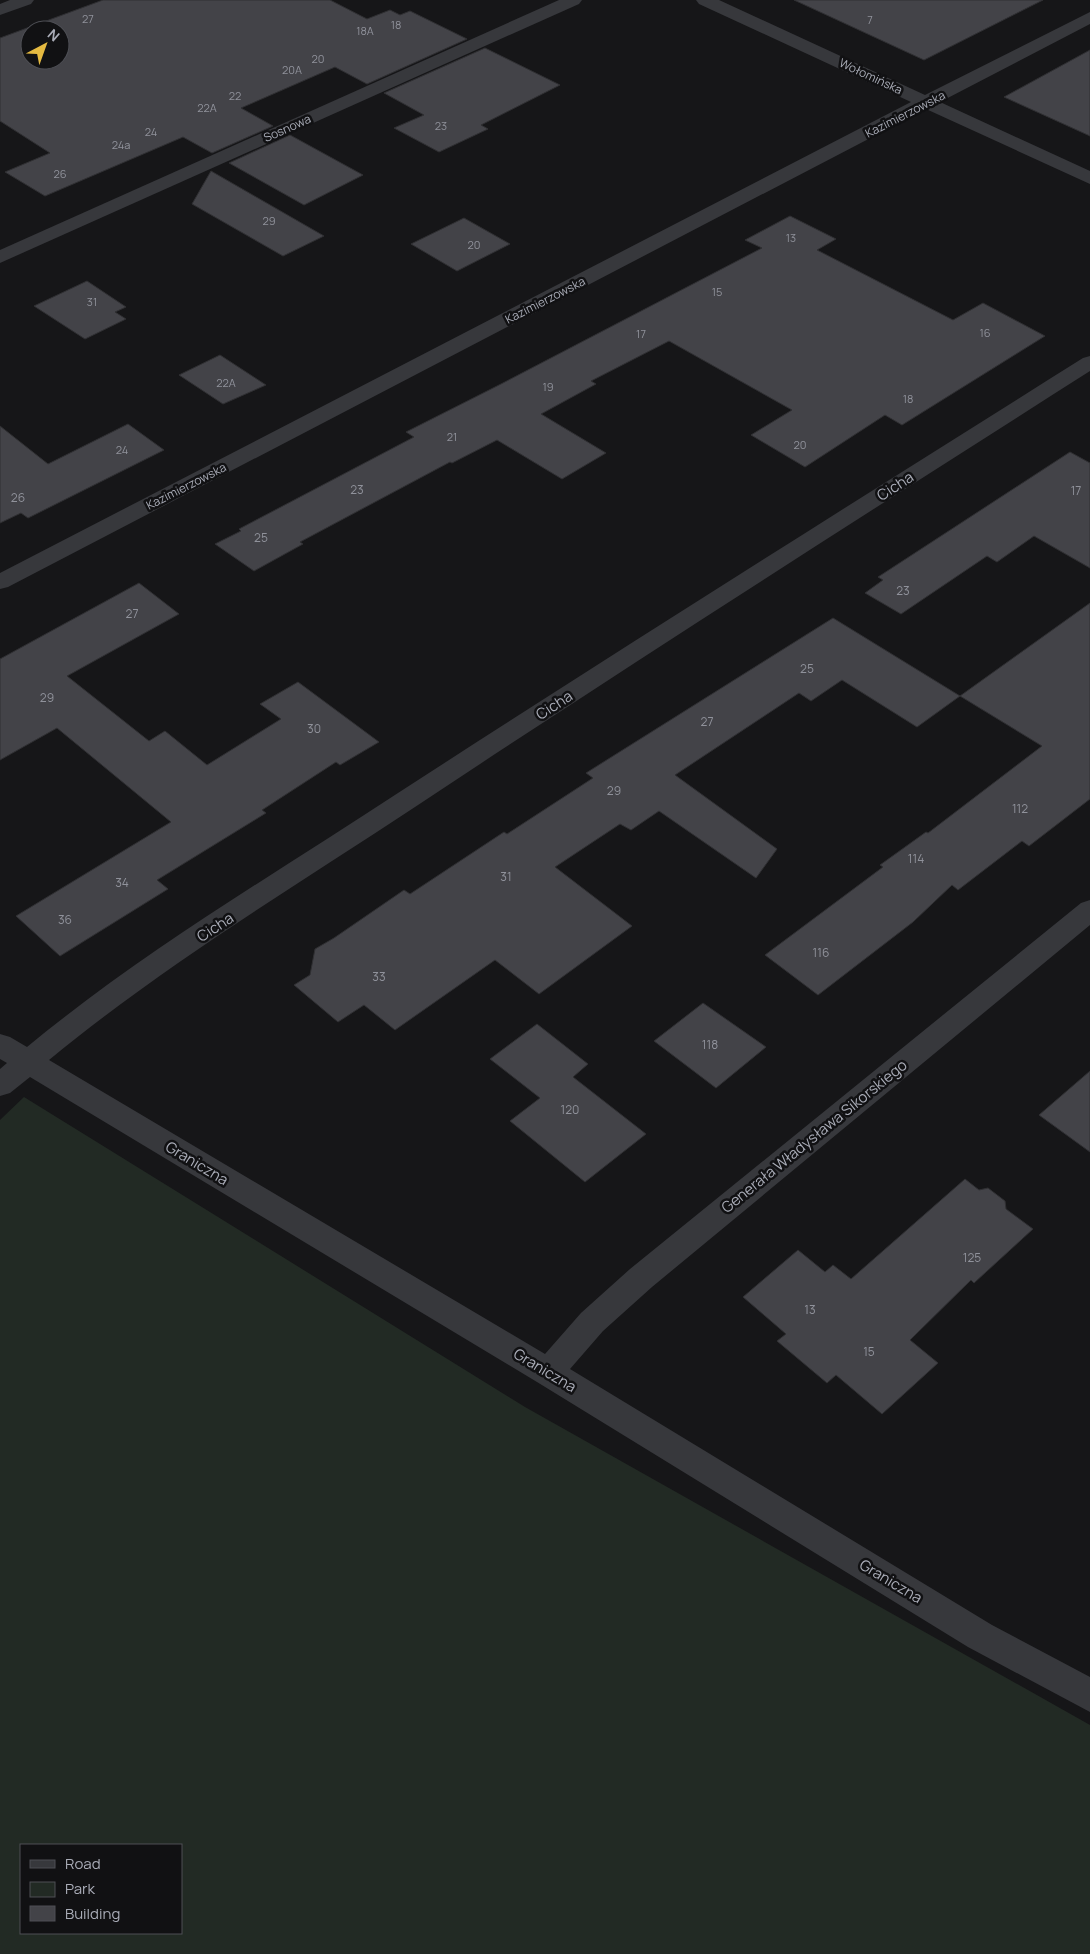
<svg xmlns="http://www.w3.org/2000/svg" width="1090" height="1954" font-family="Manrope,sans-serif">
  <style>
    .green { fill: #222a24; fill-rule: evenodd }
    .building { fill: #434348; stroke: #303033; fill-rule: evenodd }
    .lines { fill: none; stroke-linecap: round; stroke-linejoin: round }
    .street { fill: #37383c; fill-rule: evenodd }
    .labels { text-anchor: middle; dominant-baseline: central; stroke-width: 5; stroke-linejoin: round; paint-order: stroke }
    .far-number-label { font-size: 11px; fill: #90929b }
    .far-street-label { font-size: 12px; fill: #a9acb7; stroke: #111113 }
    .number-label { font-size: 12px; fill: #90929b }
    .street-label { font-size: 15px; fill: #a9acb7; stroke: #111113 }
  </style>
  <rect width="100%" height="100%" fill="#161618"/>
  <path class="green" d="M 24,1097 L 525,1407 L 1090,1725 L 1090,1954 L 0,1954 L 0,1120 ZM 21,1845 L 181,1845 L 181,1933 L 21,1933 Z"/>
  <g class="building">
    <path d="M 103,0 L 330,0 L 367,19 L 390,10 L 400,15 L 410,11 L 467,39 L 367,84 L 335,67 L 241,108 L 273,126 L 212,153 L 183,137 L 45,196 L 5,172 L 50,153 L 0,121 L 0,38 ZM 30,30 L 60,30 L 60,60 L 30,60 Z"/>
    <path d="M 794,0 L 1043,0 L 924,60 Z"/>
    <path d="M 485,48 L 560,85 L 481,125 L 488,129 L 439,152 L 394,128 L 424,115 L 384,93 Z"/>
    <path d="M 1090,50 L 1090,136 L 1004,97 Z"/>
    <path d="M 290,135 L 363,175 L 304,205 L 229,163 Z"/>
    <path d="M 211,171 L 324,236 L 283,256 L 192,204 Z"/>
    <path d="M 790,216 L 836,239 L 817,250 L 953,320 L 983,303 L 1045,336 L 902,425 L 885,415 L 805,467 L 751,435 L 792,410 L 669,341 L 591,381 L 596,384 L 541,414 L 606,453 L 562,479 L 497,440 L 452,463 L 450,462 L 300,542 L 303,544 L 254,571 L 215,544 L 241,531 L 239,529 L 414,437 L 406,432 L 501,384 L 762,248 L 745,240 Z"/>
    <path d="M 464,218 L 510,244 L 457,271 L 411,244 Z"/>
    <path d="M 87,281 L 126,307 L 115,312 L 126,319 L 85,339 L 34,306 Z"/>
    <path d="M 220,355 L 266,385 L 223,404 L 179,375 Z"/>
    <path d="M 128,424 L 164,450 L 28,518 L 21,513 L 0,523 L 0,426 L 48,464 Z"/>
    <path d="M 1070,452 L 1090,463 L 1090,568 L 1034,536 L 997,562 L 987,556 L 901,614 L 865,593 L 883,580 L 878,577 Z"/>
    <path d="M 139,583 L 179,614 L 67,676 L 149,741 L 165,731 L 207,765 L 281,719 L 260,704 L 298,682 L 379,742 L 340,765 L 336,762 L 262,810 L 266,813 L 157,880 L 168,889 L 60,956 L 16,916 L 171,822 L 57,728 L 0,760 L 0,659 Z"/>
    <path d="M 1090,603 L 1090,799 L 1029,846 L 1022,841 L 958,890 L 952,885 L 913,922 L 818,995 L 765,955 L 883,867 L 880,865 L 926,832 L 928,833 L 1042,746 L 960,696 Z"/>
    <path d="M 833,618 L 960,696 L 917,727 L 842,680 L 811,701 L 799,693 L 675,775 L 777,849 L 756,878 L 659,811 L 631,830 L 620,824 L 555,867 L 632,926 L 539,994 L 495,960 L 395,1030 L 364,1005 L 338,1022 L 294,985 L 310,975 L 315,949 L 334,938 L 404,890 L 410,894 L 504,832 L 507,834 L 593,778 L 586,773 Z"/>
    <path d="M 703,1003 L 766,1047 L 716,1088 L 654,1041 Z"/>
    <path d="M 537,1024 L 588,1064 L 573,1077 L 646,1134 L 585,1182 L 510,1121 L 540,1098 L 490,1059 Z"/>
    <path d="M 1090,1071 L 1090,1152 L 1039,1115 Z"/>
    <path d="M 965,1179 L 979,1190 L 988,1188 L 1005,1201 L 1006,1209 L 1033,1229 L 974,1283 L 971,1280 L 910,1340 L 938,1363 L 882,1414 L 836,1375 L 827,1383 L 777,1341 L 786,1334 L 743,1297 L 798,1250 L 825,1272 L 833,1265 L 851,1279 Z"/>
  </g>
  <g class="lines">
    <g class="street">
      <path d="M 10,0 L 34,0 L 31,4 L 0,15 L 0,4 Z"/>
      <path d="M 559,0 L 582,0 L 579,4 L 0,263 L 0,250 Z"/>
      <path d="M 696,0 L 719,0 L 925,95 L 1090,12 L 1090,24 L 940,102 L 1090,171 L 1090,184 L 926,109 L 8,587 L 0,589 L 0,573 L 911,102 L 699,4 Z"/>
      <path d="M 1090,356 L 1090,371 C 864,515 638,659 415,807 C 292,888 163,966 49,1060 L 545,1354 L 581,1313 L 630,1269 L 1081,903 L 1090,900 L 1090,925 L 652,1287 L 603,1331 L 570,1369 L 992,1625 L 1090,1677 L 1090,1712 L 968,1647 L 537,1382 L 30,1077 L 10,1093 L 0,1096 L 0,1069 L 7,1063 L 0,1059 L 0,1034 L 10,1037 L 27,1047 C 142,952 273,875 398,793 C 625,646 854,502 1083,358 Z"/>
    </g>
  </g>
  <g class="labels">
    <g class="far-number-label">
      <text x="88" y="18">27</text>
      <text x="870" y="19">7</text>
      <text x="396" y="24">18</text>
      <text x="365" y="30">18A</text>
      <text x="318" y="58">20</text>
      <text x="292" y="69">20A</text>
      <text x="235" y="95">22</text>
      <text x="207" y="107">22A</text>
      <text x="441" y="125">23</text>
      <text x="151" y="131">24</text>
      <text x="121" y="144">24a</text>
      <text x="60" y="173">26</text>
      <text x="269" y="220">29</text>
      <text x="791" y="237">13</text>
      <text x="474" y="244">20</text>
      <text x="717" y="291">15</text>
      <text x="92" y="301">31</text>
      <text x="985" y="332">16</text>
      <text x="641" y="333">17</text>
      <text x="226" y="382">22A</text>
      <text x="548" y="386">19</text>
      <text x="908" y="398">18</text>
      <text x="452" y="436">21</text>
      <text x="800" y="444">20</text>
      <text x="122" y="449">24</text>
    </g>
    <g class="far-street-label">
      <text transform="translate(871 76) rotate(25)">Wołomińska</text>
      <text transform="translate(905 114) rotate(-27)">Kazimierzowska</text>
      <text transform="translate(287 128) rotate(-24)">Sosnowa</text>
      <text transform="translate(545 300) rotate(-27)">Kazimierzowska</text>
      <text transform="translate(186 486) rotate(-27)">Kazimierzowska</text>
    </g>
    <g class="number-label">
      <text x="357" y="489">23</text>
      <text x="1076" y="490">17</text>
      <text x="18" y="497">26</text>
      <text x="261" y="537">25</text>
      <text x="903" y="590">23</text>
      <text x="132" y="613">27</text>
      <text x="807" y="668">25</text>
      <text x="47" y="697">29</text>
      <text x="707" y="721">27</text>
      <text x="314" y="728">30</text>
      <text x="614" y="790">29</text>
      <text x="1020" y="808">112</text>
      <text x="916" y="858">114</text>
      <text x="506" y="876">31</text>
      <text x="122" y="882">34</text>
      <text x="65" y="919">36</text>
      <text x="821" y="952">116</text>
      <text x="379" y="976">33</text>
      <text x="710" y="1044">118</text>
      <text x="570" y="1109">120</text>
      <text x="972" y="1257">125</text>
      <text x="810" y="1309">13</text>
      <text x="869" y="1351">15</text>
    </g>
    <g class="street-label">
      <text transform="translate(895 486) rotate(-33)">Cicha</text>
      <text transform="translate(554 705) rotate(-33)">Cicha</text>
      <text transform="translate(215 927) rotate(-33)">Cicha</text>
      <text transform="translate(814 1136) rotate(-39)">Generała Władysława Sikorskiego</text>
      <text transform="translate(197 1163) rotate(31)">Graniczna</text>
      <text transform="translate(545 1370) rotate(31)">Graniczna</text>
      <text transform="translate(891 1581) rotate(31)">Graniczna</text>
    </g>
  </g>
  <rect x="20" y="1844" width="162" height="90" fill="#111113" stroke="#4e4f55"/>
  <rect x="30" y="1860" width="25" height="8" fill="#37383c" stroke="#4e4f55"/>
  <text x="65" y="1869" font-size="15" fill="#a9acb7">Road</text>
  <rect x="30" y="1882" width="25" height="15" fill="#222a24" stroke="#4e4f55"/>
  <text x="65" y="1894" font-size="15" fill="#a9acb7">Park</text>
  <rect x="30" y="1906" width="25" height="15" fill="#434348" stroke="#4e4f55"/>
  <text x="65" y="1919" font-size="15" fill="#a9acb7">Building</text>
  <g transform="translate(45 45) rotate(41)"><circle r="24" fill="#111113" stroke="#4e4f55"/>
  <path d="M0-4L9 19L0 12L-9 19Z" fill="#e5ba41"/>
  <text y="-8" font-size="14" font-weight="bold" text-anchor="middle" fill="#a9acb7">N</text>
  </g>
</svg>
